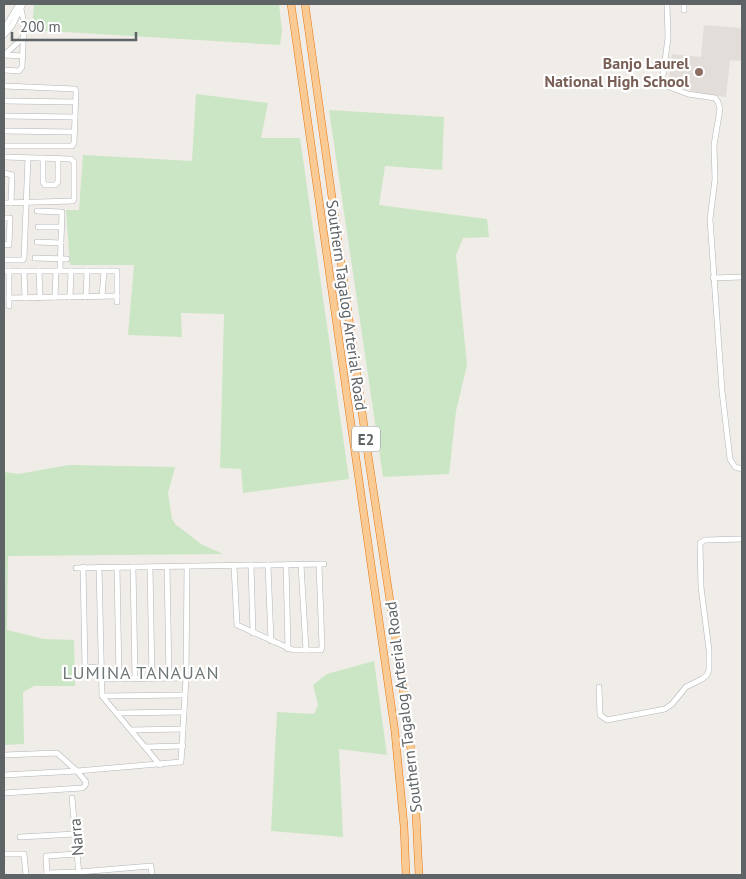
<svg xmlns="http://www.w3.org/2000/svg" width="746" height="879" font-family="'PT Sans',sans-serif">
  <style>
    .education { fill: #e2ddd8 }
    .green { fill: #cbe6c4 }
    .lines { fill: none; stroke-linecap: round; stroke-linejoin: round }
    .minor-casing { stroke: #b2b5b8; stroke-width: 6 }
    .highway-casing { stroke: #ed7509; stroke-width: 8 }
    .minor { stroke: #fff; stroke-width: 5 }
    .highway { stroke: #f9ca94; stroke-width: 7 }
    .education-dot { fill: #8d6e63; stroke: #fff; stroke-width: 2 }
    .labels { text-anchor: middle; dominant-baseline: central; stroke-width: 4.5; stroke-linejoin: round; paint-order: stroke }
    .shield { fill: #fff; stroke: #8e9294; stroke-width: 1 }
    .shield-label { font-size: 15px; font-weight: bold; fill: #5e6366 }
    .education-label { font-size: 16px; font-weight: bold; fill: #785e54; stroke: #fff; text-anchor: end }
    .street-label { font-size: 16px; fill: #5e6366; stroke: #fff }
    .neighbourhood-label { font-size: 18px; letter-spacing: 1px; fill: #6f7678; stroke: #fff }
  </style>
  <rect width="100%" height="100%" fill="#f0ece7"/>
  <path class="education" d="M 704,25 L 742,28 L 742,61 L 730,60 L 726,97 L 696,93 L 683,86 L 668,84 L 672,54 L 701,57 Z"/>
  <g class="green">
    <path d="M 34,4 L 279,4 L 282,31 L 280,45 L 32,30 Z"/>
    <path d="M 196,94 L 268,103 L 261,138 L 300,138 L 349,479 L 243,493 L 241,469 L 220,468 L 224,314 L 181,313 L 182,337 L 128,335 L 134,265 L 70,265 L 66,210 L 79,210 L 83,155 L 192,161 Z"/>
    <path d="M 329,110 L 444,117 L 442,170 L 385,166 L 379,205 L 487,219 L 489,237 L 463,238 L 456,255 L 467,365 L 456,411 L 449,474 L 383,477 Z"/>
    <path d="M 69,465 L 175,467 L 168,493 L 172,519 L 175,524 L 201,544 L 223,554 L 8,556 L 7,630 L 44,639 L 74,640 L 75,686 L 34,686 L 23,692 L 24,744 L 4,745 L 4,472 L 18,474 Z"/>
    <path d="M 374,661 L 387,755 L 339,749 L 343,837 L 271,831 L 277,712 L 314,714 L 318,705 L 313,685 L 327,674 Z"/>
  </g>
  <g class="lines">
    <defs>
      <g id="minor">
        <path d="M 667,4 L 668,38 L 662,83 L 664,85 L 688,94 L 715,98 L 718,102 L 720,109 L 714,145 L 715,179 L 710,219 L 722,391 L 730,459 L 735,467 L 742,469"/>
        <path d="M 684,4 L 684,10"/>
        <path d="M 4,29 L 19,4"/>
        <path d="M 4,35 L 12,26 L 23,4"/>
        <path d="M 4,55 L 23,38"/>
        <path d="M 4,55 L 23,56"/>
        <path d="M 4,70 L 19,71 L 22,67 L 24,23 L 21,9 L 18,7"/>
        <path d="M 4,86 L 75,89 L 76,91 L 74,143 L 72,146 L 4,146"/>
        <path d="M 4,101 L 76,102"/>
        <path d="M 4,116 L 75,117"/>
        <path d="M 4,131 L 74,132"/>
        <path d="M 4,157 L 71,159 L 74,162 L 74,199 L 73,201 L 4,203"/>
        <path d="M 43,158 L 43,182 L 45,185 L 55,185 L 58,182 L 58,158"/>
        <path d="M 4,173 L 12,175 L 11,203"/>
        <path d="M 37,211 L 62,212 L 60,271"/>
        <path d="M 4,218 L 10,218 L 9,245 L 4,244"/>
        <path d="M 38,227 L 62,227"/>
        <path d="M 37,242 L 61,243"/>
        <path d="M 35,258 L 67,259"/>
        <path d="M 4,260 L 23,260 L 24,258 L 28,158"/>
        <path d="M 4,271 L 117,271 L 117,302"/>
        <path d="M 9,271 L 9,306"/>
        <path d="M 24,271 L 25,298"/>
        <path d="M 39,271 L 40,298"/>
        <path d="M 713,278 L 742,277"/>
        <path d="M 102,296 L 104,271"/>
        <path d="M 55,297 L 56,271"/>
        <path d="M 70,297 L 71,271"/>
        <path d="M 86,297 L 87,271"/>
        <path d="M 9,298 L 117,296"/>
        <path d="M 251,565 L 253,633"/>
        <path d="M 268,565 L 271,641"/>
        <path d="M 286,565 L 288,649"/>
        <path d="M 301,565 L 306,650"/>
        <path d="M 167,566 L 169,678"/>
        <path d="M 234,566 L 237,625 L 293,650 L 321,650 L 322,647 L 319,565"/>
        <path d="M 83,567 L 85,666 L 87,667 L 102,668"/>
        <path d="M 99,567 L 102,696 L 160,765"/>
        <path d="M 117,567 L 119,679"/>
        <path d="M 133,567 L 135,678"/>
        <path d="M 150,567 L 152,678"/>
        <path d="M 76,568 L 324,564"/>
        <path d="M 102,679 L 186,678"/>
        <path d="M 599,687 L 600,715 L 607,720 L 665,709 L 672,704 L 686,687 L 702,679 L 707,675 L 709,670 L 709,650 L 701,587 L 700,543 L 705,540 L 742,539"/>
        <path d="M 102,696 L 185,695"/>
        <path d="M 117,713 L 184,712"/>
        <path d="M 131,730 L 183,729"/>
        <path d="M 145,747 L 183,746"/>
        <path d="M 4,755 L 57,753 L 77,771 L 86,782 L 85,786 L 82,788 L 4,793"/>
        <path d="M 4,775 L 77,771 L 181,762 L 186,678 L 187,566"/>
        <path d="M 72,798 L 79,875"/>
        <path d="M 20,837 L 75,834"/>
        <path d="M 4,854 L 24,854 L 26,875"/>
        <path d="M 47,873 L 79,872 L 151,866 L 152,875"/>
        <path d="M 47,875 L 46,856 L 77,854"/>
      </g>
      <g id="highway">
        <path d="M 291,4 L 395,732 L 404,826 L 406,875"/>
        <path d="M 305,4 L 368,455 L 402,680 L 414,774 L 419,875"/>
      </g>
    </defs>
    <use href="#minor" class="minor-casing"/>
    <use href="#highway" class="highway-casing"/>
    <use href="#minor" class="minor"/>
    <use href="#highway" class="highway"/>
  </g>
  <circle class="education-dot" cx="699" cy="72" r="5"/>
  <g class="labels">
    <rect class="shield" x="352" y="426.5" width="28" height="25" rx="4"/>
    <g class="shield-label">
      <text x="366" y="439">E2</text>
    </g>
    <g class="education-label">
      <text x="689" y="63">Banjo Laurel<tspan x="689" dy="18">National High School</tspan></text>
    </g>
    <g class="street-label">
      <text transform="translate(347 305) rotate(82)">Southern Tagalog Arterial Road</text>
      <text transform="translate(403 707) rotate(-97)">Southern Tagalog Arterial Road</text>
      <text transform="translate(76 837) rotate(-95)">Narra</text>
    </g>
    <g class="neighbourhood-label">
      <text x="141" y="672">LUMINA TANAUAN</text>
    </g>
  </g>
  <rect width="746" height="879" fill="none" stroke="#5e6366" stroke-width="10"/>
  <path d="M12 32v8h124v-8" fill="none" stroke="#5e6366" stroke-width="2.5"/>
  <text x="20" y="32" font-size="15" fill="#5e6366" stroke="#ffffff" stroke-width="4" paint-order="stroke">200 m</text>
</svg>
